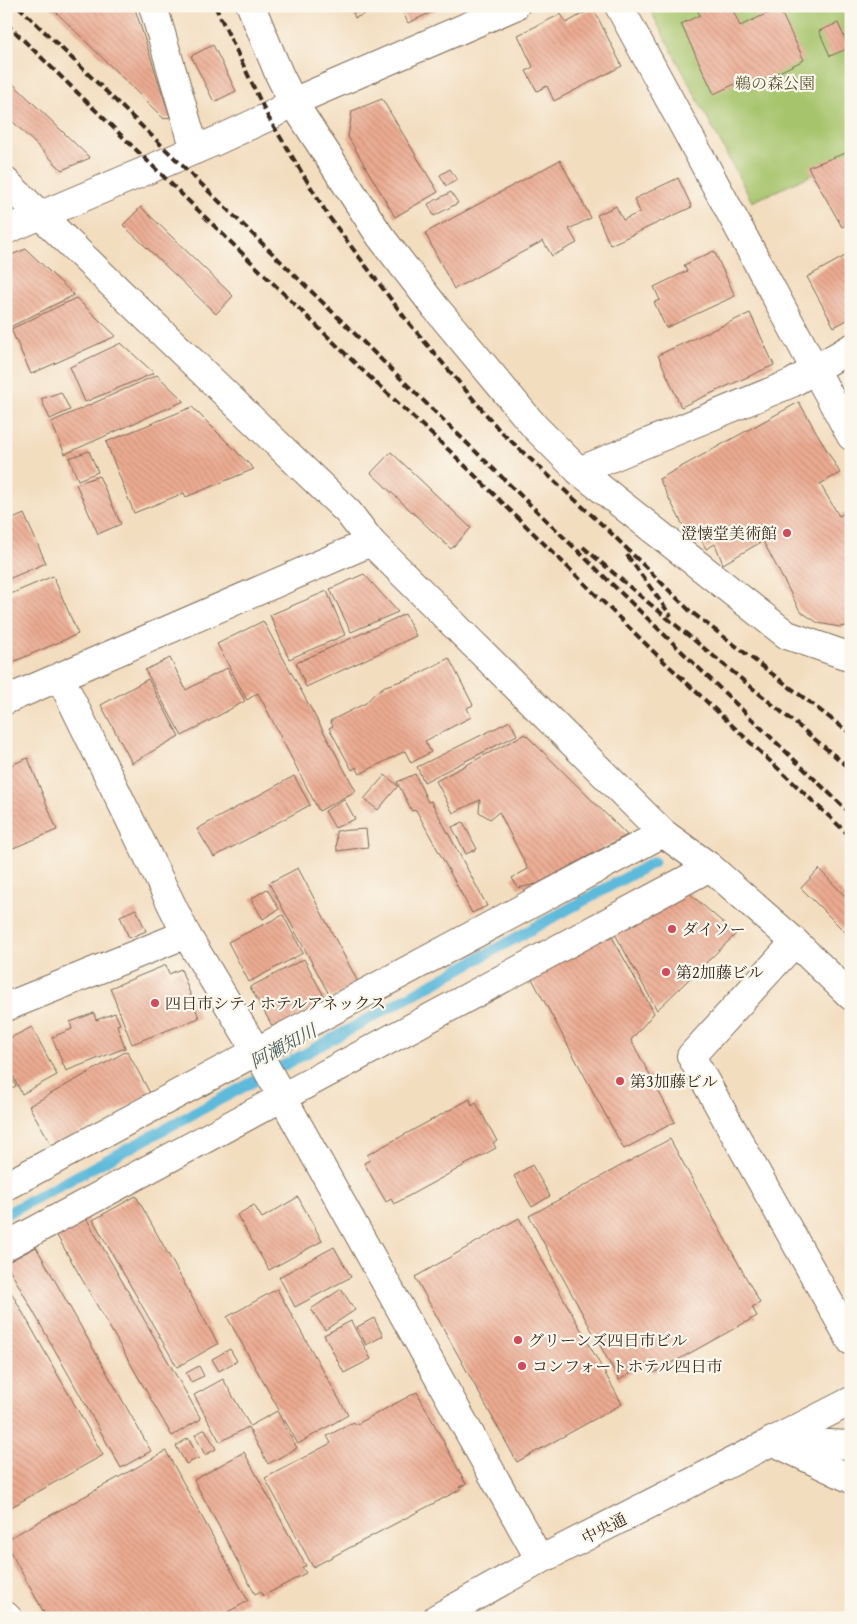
<svg xmlns="http://www.w3.org/2000/svg" width="857" height="1624" font-family="'Gentium Book Plus','Noto Serif JP',serif">
  <style>
    .park { fill: #a6c46c; stroke: #707745 }
    .lines { fill: none; stroke-linecap: round; stroke-linejoin: round }
    .stream { stroke: #5dbadb; stroke-width: 11 }
    .building { fill: url(#building-back-hatch) }
    .minor-casing { stroke: #7b6956; stroke-width: 30 }
    .tertiary-casing { stroke: #7b6956; stroke-width: 30 }
    .minor { stroke: #fff; stroke-width: 28 }
    .tertiary { stroke: #fff; stroke-width: 28 }
    .rail { stroke: #3b2a1e; stroke-width: 4; stroke-dasharray: 8 4; stroke-linecap: butt }
    .poi-dot { fill: #d1495b; stroke: #fbf7ec; stroke-width: 2 }
    .labels { text-anchor: middle; dominant-baseline: central; stroke-width: 4.5; stroke-linejoin: round; paint-order: stroke }
    .park-label { font-size: 16px; fill: #5b5835; stroke: #fbf7ec }
    .poi-label { font-size: 16px; fill: #3b2a1e; stroke: #fbf7ec; text-anchor: start }
    .street-label { font-size: 16px; fill: #3b2a1e; stroke: #fbf7ec }
    .water-label { font-size: 18px; font-style: italic; fill: #475c60; stroke: #fbf7ec }
  </style>
  <defs>
    <pattern id="building-back-hatch" width="6" height="6" patternUnits="userSpaceOnUse" patternTransform="scale(1.25)"><rect width="6" height="6" fill="#ebaa91"/><path d="M-1 5l2 2M0 0l6 6M5-1l2 2" fill="none" stroke="#ca927d"/></pattern>
  </defs>
  <rect width="100%" height="100%" fill="#fbf7ec"/>
  <filter id="ink" filterUnits="userSpaceOnUse"><feTurbulence type="fractalNoise" baseFrequency=".02" numOctaves="2"/><feDisplacementMap in="SourceGraphic" scale="10" xChannelSelector="R" yChannelSelector="G"/><feConvolveMatrix kernelMatrix="1 2 1 2 8 2 1 2 1" color-interpolation-filters="sRGB"/></filter>
  <filter id="wash" filterUnits="userSpaceOnUse"><feTurbulence type="fractalNoise" baseFrequency=".0096" numOctaves="4" result="noise"/><feDisplacementMap in="SourceGraphic" scale="20" xChannelSelector="R" yChannelSelector="G"/><feGaussianBlur stdDeviation="1.12" result="paint"/><feColorMatrix in="noise" values="0 0 0 0 0 0 0 0 0 0 0 0 0 0 0 0 0 1.4 0 .05"/><feComposite in="paint" operator="in"/></filter>
  <g filter="url(#wash)">
    <rect width="100%" height="100%" fill="#f3ddbf"/>
    <path class="park" d="M 648,6 L 851,6 L 851,157 L 752,202 Z"/>
    <g class="lines">
      <path class="stream" d="M 6,1214 L 292,1061 L 654,862"/>
    </g>
    <g id="blocks">
      <g class="building">
        <path d="M 50,6 L 134,6 L 170,117 L 164,119 Z"/>
        <path d="M 351,6 L 383,6 L 355,18 Z"/>
        <path d="M 400,6 L 445,6 L 408,23 Z"/>
        <path d="M 706,6 L 731,6 L 740,26 L 779,8 L 804,60 L 746,88 L 743,80 L 714,94 L 681,24 L 700,15 L 697,10 Z"/>
        <path d="M 593,8 L 622,66 L 554,101 L 547,86 L 537,91 L 526,71 L 533,67 L 518,35 L 561,14 L 566,23 Z"/>
        <path d="M 838,23 L 849,48 L 830,56 L 819,31 Z"/>
        <path d="M 213,45 L 236,91 L 214,102 L 191,56 Z"/>
        <path d="M 6,77 L 90,158 L 62,170 L 6,115 Z"/>
        <path d="M 382,99 L 438,192 L 395,217 L 348,137 L 352,111 Z"/>
        <path d="M 851,151 L 851,222 L 842,227 L 808,167 Z"/>
        <path d="M 560,160 L 591,218 L 569,229 L 577,243 L 552,256 L 543,241 L 454,289 L 425,233 Z"/>
        <path d="M 450,169 L 457,180 L 446,186 L 440,175 Z"/>
        <path d="M 678,178 L 692,207 L 610,245 L 597,215 L 616,206 L 623,220 L 640,212 L 634,199 Z"/>
        <path d="M 451,192 L 458,203 L 434,216 L 428,204 Z"/>
        <path d="M 141,207 L 233,296 L 216,314 L 123,225 Z"/>
        <path d="M 26,249 L 74,295 L 10,327 L 6,319 L 6,257 Z"/>
        <path d="M 714,251 L 735,296 L 666,328 L 654,302 L 660,300 L 654,287 L 687,271 L 684,265 Z"/>
        <path d="M 845,256 L 851,267 L 851,318 L 834,327 L 807,277 Z"/>
        <path d="M 76,298 L 116,336 L 31,374 L 11,329 Z"/>
        <path d="M 750,313 L 774,365 L 681,407 L 658,355 Z"/>
        <path d="M 121,343 L 154,373 L 85,402 L 70,367 Z"/>
        <path d="M 157,375 L 184,401 L 65,454 L 51,422 Z"/>
        <path d="M 61,392 L 70,410 L 50,419 L 41,399 Z"/>
        <path d="M 799,402 L 840,473 L 820,484 L 839,516 L 851,510 L 851,625 L 840,627 L 818,623 L 800,611 L 763,541 L 723,564 L 715,544 L 706,549 L 696,529 L 687,533 L 659,479 Z"/>
        <path d="M 192,407 L 254,469 L 186,497 L 184,493 L 134,513 L 106,442 Z"/>
        <path d="M 89,451 L 98,472 L 78,480 L 69,458 Z"/>
        <path d="M 391,452 L 471,528 L 451,549 L 371,473 Z"/>
        <path d="M 99,476 L 121,524 L 98,534 L 76,484 Z"/>
        <path d="M 24,514 L 46,563 L 6,580 L 6,522 Z"/>
        <path d="M 364,574 L 398,612 L 351,632 L 330,589 Z"/>
        <path d="M 53,576 L 78,634 L 6,665 L 6,596 Z"/>
        <path d="M 327,591 L 345,635 L 289,659 L 270,615 Z"/>
        <path d="M 405,614 L 416,636 L 306,687 L 296,663 Z"/>
        <path d="M 263,621 L 356,791 L 319,811 L 258,693 L 247,700 L 217,644 Z"/>
        <path d="M 170,658 L 186,690 L 227,668 L 245,701 L 182,736 L 145,670 Z"/>
        <path d="M 449,658 L 473,705 L 467,708 L 471,717 L 425,741 L 431,752 L 411,763 L 405,751 L 360,774 L 356,767 L 352,770 L 329,728 L 333,726 L 330,721 L 366,703 L 375,693 L 385,686 L 411,678 Z"/>
        <path d="M 148,679 L 179,736 L 132,763 L 101,705 Z"/>
        <path d="M 510,721 L 517,735 L 424,782 L 417,767 Z"/>
        <path d="M 525,734 L 627,835 L 537,884 L 518,888 L 512,878 L 528,869 L 499,812 L 490,819 L 479,812 L 480,800 L 453,813 L 436,781 Z"/>
        <path d="M 28,758 L 57,830 L 6,851 L 6,767 Z"/>
        <path d="M 415,774 L 428,802 L 431,801 L 487,906 L 472,913 L 416,810 L 412,811 L 397,782 Z"/>
        <path d="M 385,775 L 398,786 L 378,810 L 364,799 Z"/>
        <path d="M 294,776 L 310,805 L 214,857 L 197,829 Z"/>
        <path d="M 344,799 L 355,819 L 335,828 L 325,811 Z"/>
        <path d="M 463,822 L 477,849 L 466,854 L 452,827 Z"/>
        <path d="M 366,829 L 368,847 L 337,851 L 336,831 Z"/>
        <path d="M 298,868 L 359,984 L 331,998 L 269,883 Z"/>
        <path d="M 819,869 L 851,902 L 851,938 L 801,888 Z"/>
        <path d="M 267,889 L 279,909 L 263,919 L 251,899 Z"/>
        <path d="M 689,893 L 736,934 L 657,1010 L 615,934 Z"/>
        <path d="M 136,909 L 146,931 L 129,938 L 120,916 Z"/>
        <path d="M 283,915 L 303,953 L 249,982 L 228,942 Z"/>
        <path d="M 611,935 L 654,1013 L 631,1040 L 675,1122 L 624,1149 L 531,977 Z"/>
        <path d="M 304,959 L 326,1000 L 274,1029 L 250,987 Z"/>
        <path d="M 166,965 L 169,974 L 181,969 L 199,1018 L 132,1044 L 110,988 Z"/>
        <path d="M 94,1013 L 96,1020 L 115,1013 L 120,1024 L 117,1025 L 125,1048 L 66,1071 L 52,1037 L 72,1029 L 70,1022 Z"/>
        <path d="M 32,1027 L 57,1075 L 22,1094 L 6,1063 L 6,1040 Z"/>
        <path d="M 127,1051 L 150,1093 L 53,1147 L 29,1106 Z"/>
        <path d="M 6,1070 L 16,1086 L 6,1091 Z"/>
        <path d="M 470,1099 L 472,1106 L 476,1103 L 497,1141 L 493,1143 L 496,1148 L 394,1204 L 391,1199 L 386,1202 L 364,1163 L 370,1160 L 367,1155 Z"/>
        <path d="M 670,1139 L 760,1303 L 752,1307 L 757,1316 L 654,1373 L 648,1363 L 619,1380 L 529,1216 Z"/>
        <path d="M 532,1165 L 550,1196 L 532,1207 L 514,1176 Z"/>
        <path d="M 136,1196 L 218,1344 L 177,1367 L 93,1220 Z"/>
        <path d="M 298,1197 L 322,1241 L 269,1270 L 237,1215 L 254,1205 L 262,1218 Z"/>
        <path d="M 86,1218 L 201,1419 L 172,1436 L 56,1234 Z"/>
        <path d="M 519,1218 L 622,1404 L 517,1462 L 415,1277 Z"/>
        <path d="M 36,1247 L 151,1451 L 121,1468 L 6,1263 Z"/>
        <path d="M 334,1247 L 351,1277 L 295,1307 L 279,1277 Z"/>
        <path d="M 6,1283 L 103,1455 L 6,1510 Z"/>
        <path d="M 277,1289 L 348,1415 L 298,1444 L 227,1317 Z"/>
        <path d="M 341,1289 L 355,1310 L 325,1330 L 311,1309 Z"/>
        <path d="M 374,1318 L 383,1336 L 366,1345 L 357,1327 Z"/>
        <path d="M 351,1321 L 371,1359 L 344,1373 L 324,1335 Z"/>
        <path d="M 230,1349 L 237,1361 L 219,1371 L 212,1359 Z"/>
        <path d="M 199,1366 L 204,1376 L 191,1382 L 186,1373 Z"/>
        <path d="M 223,1379 L 250,1426 L 277,1411 L 297,1448 L 268,1464 L 248,1427 L 220,1442 L 194,1395 Z"/>
        <path d="M 417,1392 L 466,1484 L 459,1487 L 461,1489 L 313,1567 L 265,1478 L 331,1443 L 327,1436 L 354,1422 L 355,1425 Z"/>
        <path d="M 205,1429 L 216,1449 L 205,1455 L 195,1435 Z"/>
        <path d="M 188,1438 L 199,1458 L 186,1464 L 176,1446 Z"/>
        <path d="M 166,1451 L 248,1601 L 217,1618 L 47,1618 L 6,1544 L 6,1540 Z"/>
        <path d="M 244,1452 L 306,1566 L 302,1567 L 306,1573 L 263,1596 L 261,1591 L 255,1594 L 194,1480 Z"/>
      </g>
    </g>
  </g>
  <g filter="url(#ink)">
    <use href="#blocks" fill-opacity="0" stroke="#7b6956" stroke-width="1"/>
    <g class="lines">
      <defs>
        <g id="minor">
          <path d="M 153,6 L 195,150"/>
          <path d="M 251,6 L 279,74 L 293,102 L 380,236 L 435,307 L 535,427 L 579,471 L 787,635 L 845,655 L 851,653"/>
          <path d="M 619,6 L 851,436"/>
          <path d="M 6,182 L 348,512 L 371,542 L 663,833 L 710,867 L 795,942 L 851,996"/>
          <path d="M 6,230 L 216,141 L 268,117 L 293,102 L 515,6"/>
          <path d="M 579,471 L 792,383 L 851,348"/>
          <path d="M 60,677 L 186,934 L 264,1064 L 540,1560"/>
          <path d="M 6,700 L 371,542"/>
          <path d="M 795,942 L 691,1056 L 851,1341"/>
          <path d="M 6,1007 L 186,934"/>
          <path d="M 6,1186 L 663,833"/>
          <path d="M 6,1246 L 710,867"/>
          <path d="M 6,1616 L 8,1618"/>
        </g>
        <g id="tertiary">
          <path d="M 772,1441 L 851,1479"/>
          <path d="M 786,1442 L 851,1445"/>
          <path d="M 437,1618 L 540,1560 L 851,1401"/>
        </g>
      </defs>
      <use href="#minor" class="minor-casing"/>
      <use href="#tertiary" class="tertiary-casing"/>
      <use href="#minor" class="minor"/>
      <use href="#tertiary" class="tertiary"/>
      <g class="rail">
        <path d="M 18,6 C 296,275 571,547 851,814"/>
        <path d="M 215,6 L 268,117 L 329,217 L 408,322 L 501,432 L 609,531 L 690,611 L 851,734"/>
        <path d="M 6,23 L 360,368 L 453,454 L 656,654 L 851,837"/>
        <path d="M 583,547 L 644,599 L 851,769"/>
        <path d="M 627,555 L 671,616"/>
      </g>
    </g>
  </g>
  <g class="poi-dot">
    <circle cx="787" cy="533" r="5"/>
    <circle cx="672" cy="929" r="5"/>
    <circle cx="666" cy="972" r="5"/>
    <circle cx="155" cy="1003" r="5"/>
    <circle cx="620" cy="1081" r="5"/>
    <circle cx="518" cy="1340" r="5"/>
    <circle cx="522" cy="1366" r="5"/>
  </g>
  <g class="labels">
    <g class="park-label">
      <text x="775" y="83">鵜の森公園</text>
    </g>
    <g class="poi-label">
      <text x="777" y="533" text-anchor="end">澄懐堂美術館</text>
      <text x="682" y="929">ダイソー</text>
      <text x="676" y="972">第2加藤ビル</text>
      <text x="165" y="1003">四日市シティホテルアネックス</text>
      <text x="630" y="1081">第3加藤ビル</text>
      <text x="528" y="1340">グリーンズ四日市ビル</text>
      <text x="532" y="1366">コンフォートホテル四日市</text>
    </g>
    <g class="street-label">
      <text transform="translate(604 1528) rotate(-27)">中央通</text>
    </g>
    <g class="water-label">
      <text transform="translate(283 1046) rotate(-28)">阿瀬知川</text>
    </g>
  </g>
  <rect width="857" height="1624" fill="none" stroke="#fbf7ec" stroke-width="25"/>
</svg>
